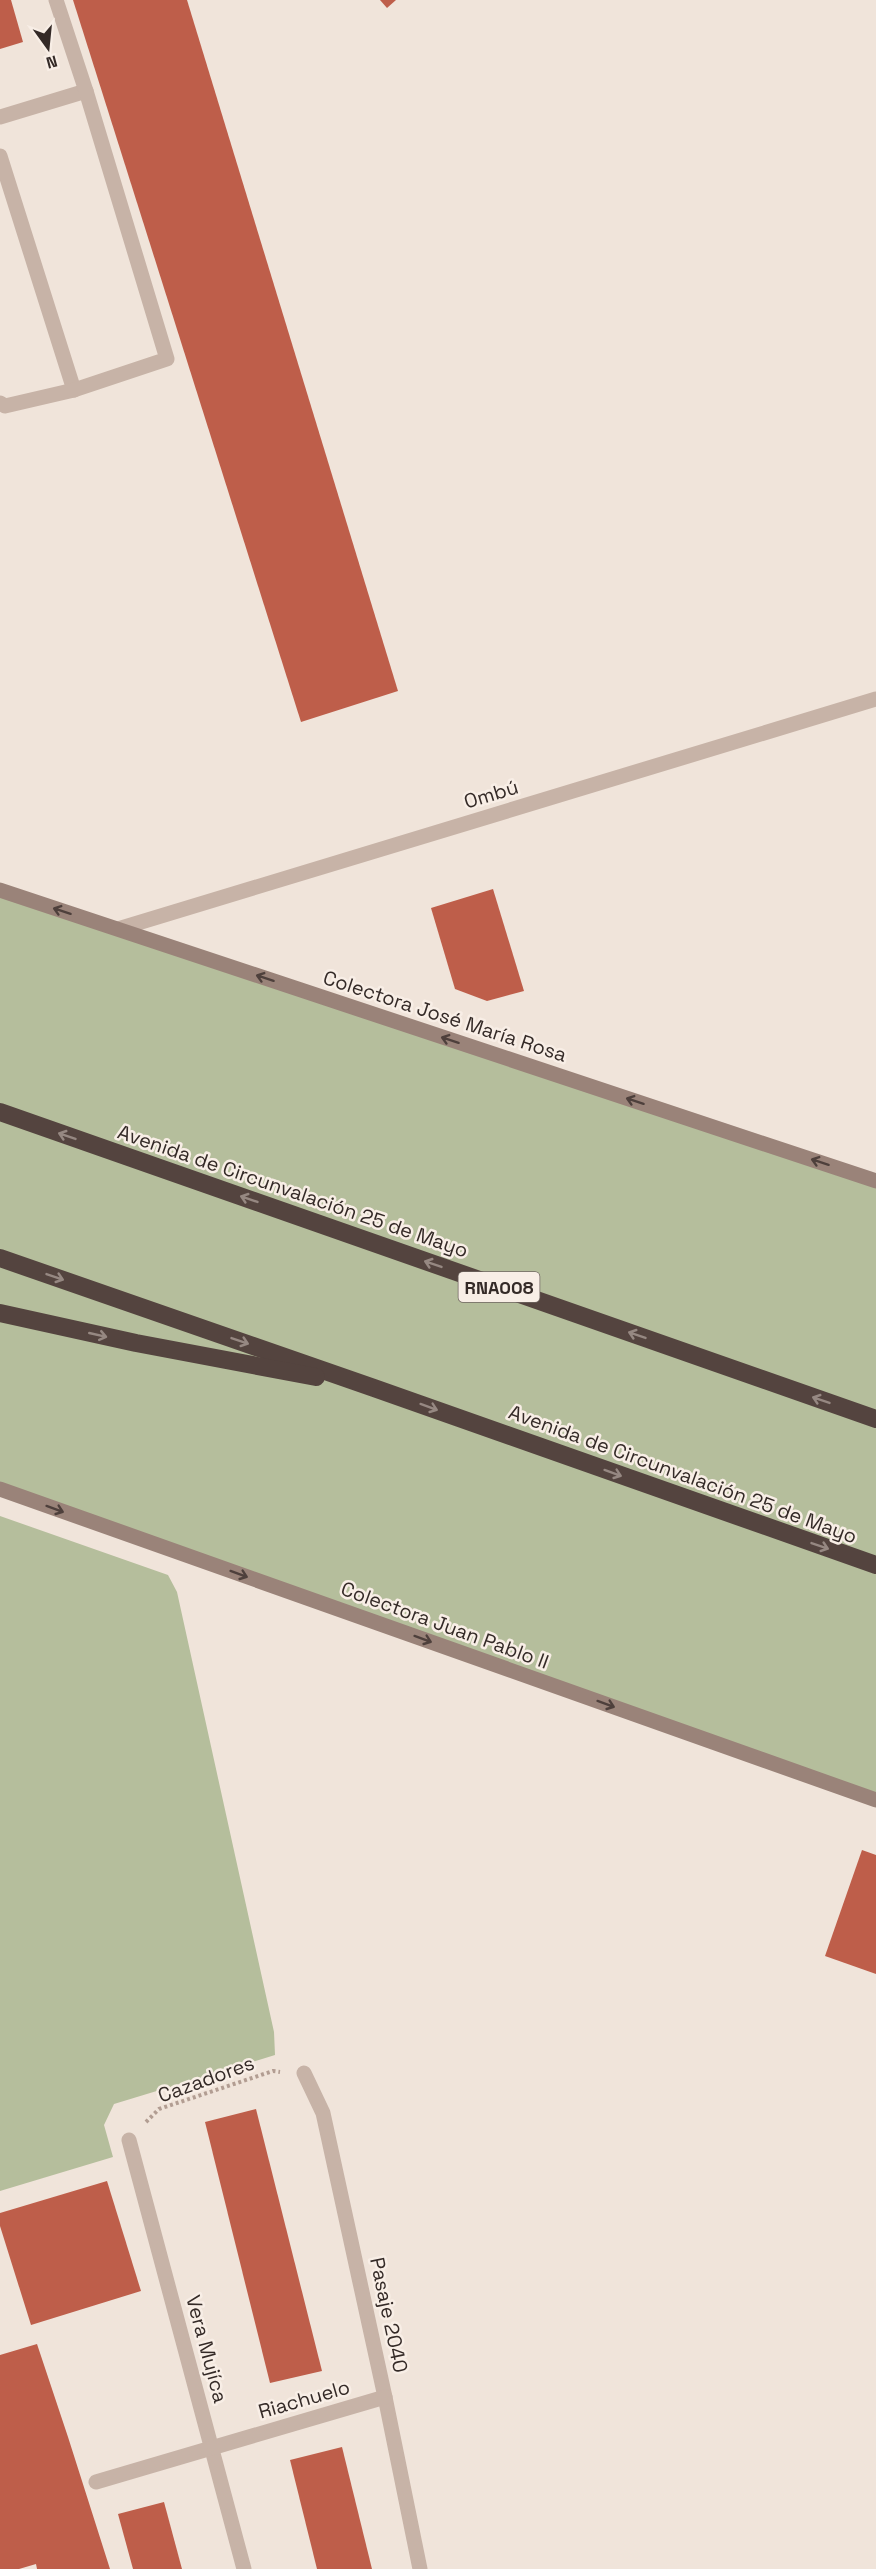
<svg xmlns="http://www.w3.org/2000/svg" width="876" height="2569" font-family="'Space Grotesk',sans-serif">
  <style>
    .green { fill: #b5be9c }
    .building { fill: #be5e4a }
    .lines { fill: none; stroke-linecap: round; stroke-linejoin: round }
    .path { stroke: #b29d92; stroke-width: 4; stroke-dasharray: 3 3; stroke-linecap: butt }
    .lane { stroke: #c7b3a7; stroke-width: 15 }
    .street { stroke: #c7b3a7; stroke-width: 15 }
    .secondary { stroke: #9a8379; stroke-width: 15 }
    .highway { stroke: #54443f; stroke-width: 18 }
    .oneway { stroke: #4e403c }
    .oneway2 { stroke: #968882 }
    .labels { text-anchor: middle; dominant-baseline: central; stroke-width: 5; stroke-linejoin: round; paint-order: stroke }
    .shield { fill: #f8eee6; stroke: #6f6560; stroke-width: 1.5 }
    .shield-label { font-size: 18px; font-weight: bold; fill: #342a27 }
    .street-label { font-size: 20px; fill: #342a27; stroke: #f8eee6 }
  </style>
  <rect width="100%" height="100%" fill="#f0e4da"/>
  <g class="green">
    <path d="M 0,890 L 876,1181 L 876,1800 L 0,1489 Z"/>
    <path d="M 0,1516 L 168,1575 L 177,1592 L 274,2032 L 275,2055 L 114,2104 L 104,2125 L 113,2157 L 0,2191 Z"/>
  </g>
  <g class="building">
    <path d="M 0,0 L 11,0 L 23,42 L 0,49 Z"/>
    <path d="M 73,0 L 187,0 L 398,691 L 301,722 Z"/>
    <path d="M 380,0 L 396,0 L 387,8 Z"/>
    <path d="M 493,889 L 524,991 L 487,1001 L 455,989 L 431,908 Z"/>
    <path d="M 862,1850 L 876,1855 L 876,1974 L 825,1956 Z"/>
    <path d="M 256,2109 L 322,2371 L 270,2383 L 205,2122 Z"/>
    <path d="M 107,2181 L 141,2291 L 31,2325 L 0,2226 L 0,2213 Z"/>
    <path d="M 37,2344 L 68,2437 L 110,2569 L 37,2569 L 36,2564 L 19,2569 L 0,2569 L 0,2355 Z"/>
    <path d="M 342,2447 L 372,2569 L 317,2569 L 290,2460 Z"/>
    <path d="M 164,2502 L 182,2569 L 133,2569 L 118,2514 Z"/>
  </g>
  <g class="lines">
    <path class="path" d="M 146,2122 L 159,2109 L 273,2071 L 280,2072"/>
    <g class="lane">
      <path d="M 0,117 L 86,91"/>
      <path d="M 0,156 L 74,390"/>
      <path d="M 0,403 L 5,406 L 74,390 L 167,359 L 86,91 L 56,0"/>
    </g>
    <g class="street">
      <path d="M 118,929 L 876,699"/>
      <path d="M 304,2073 L 323,2113 L 385,2397 L 420,2569"/>
      <path d="M 129,2140 L 244,2569"/>
      <path d="M 96,2482 L 385,2397"/>
    </g>
    <g class="secondary">
      <path d="M 0,890 L 876,1181"/>
      <path d="M 0,1489 L 876,1800"/>
    </g>
    <g class="highway">
      <path d="M 0,1112 L 876,1419"/>
      <path d="M 0,1258 L 374,1388 L 876,1565"/>
      <path d="M 0,1313 L 136,1343 L 316,1377"/>
    </g>
  </g>
  <defs><path id="oneway-shaft" d="M-6 0H5M1.5-3L5.5 0L1.5 3" fill="none" stroke-width="1.6" stroke-linecap="round" stroke-linejoin="round" transform="scale(1.5)"/></defs>
  <g class="oneway">
    <use href="#oneway-shaft" transform="translate(62 911) rotate(-162)"/>
    <use href="#oneway-shaft" transform="translate(265 978) rotate(-162)"/>
    <use href="#oneway-shaft" transform="translate(450 1040) rotate(-162)"/>
    <use href="#oneway-shaft" transform="translate(635 1101) rotate(-162)"/>
    <use href="#oneway-shaft" transform="translate(820 1162) rotate(-162)"/>
    <use href="#oneway-shaft" transform="translate(55 1509) rotate(20)"/>
    <use href="#oneway-shaft" transform="translate(239 1574) rotate(20)"/>
    <use href="#oneway-shaft" transform="translate(423 1639) rotate(20)"/>
    <use href="#oneway-shaft" transform="translate(606 1704) rotate(20)"/>
  </g>
  <g class="oneway2">
    <use href="#oneway-shaft" transform="translate(67 1136) rotate(-161)"/>
    <use href="#oneway-shaft" transform="translate(249 1199) rotate(-161)"/>
    <use href="#oneway-shaft" transform="translate(433 1264) rotate(-161)"/>
    <use href="#oneway-shaft" transform="translate(55 1277) rotate(19)"/>
    <use href="#oneway-shaft" transform="translate(98 1335) rotate(13)"/>
    <use href="#oneway-shaft" transform="translate(637 1335) rotate(-161)"/>
    <use href="#oneway-shaft" transform="translate(240 1341) rotate(19)"/>
    <use href="#oneway-shaft" transform="translate(821 1400) rotate(-161)"/>
    <use href="#oneway-shaft" transform="translate(429 1407) rotate(20)"/>
    <use href="#oneway-shaft" transform="translate(613 1473) rotate(20)"/>
    <use href="#oneway-shaft" transform="translate(820 1546) rotate(19)"/>
  </g>
  <g class="labels">
    <rect class="shield" x="458.5" y="1272" width="81" height="30" rx="4.5"/>
    <g class="shield-label">
      <text x="499" y="1287">RNA008</text>
    </g>
    <g class="street-label">
      <text transform="translate(491 794) rotate(-17)">Ombú</text>
      <text transform="translate(445 1016) rotate(18)">Colectora José María Rosa</text>
      <text transform="translate(293 1191) rotate(19)">Avenida de Circunvalación 25 de Mayo</text>
      <text transform="translate(683 1474) rotate(20)">Avenida de Circunvalación 25 de Mayo</text>
      <text transform="translate(445 1625) rotate(20)">Colectora Juan Pablo II</text>
      <text transform="translate(206 2079) rotate(-20)">Cazadores</text>
      <text transform="translate(389 2315) rotate(78)">Pasaje 2040</text>
      <text transform="translate(207 2349) rotate(75)">Vera Mujíca</text>
      <text transform="translate(304 2399) rotate(-16)">Riachuelo</text>
    </g>
  </g>
  <g transform="translate(48 48) rotate(165)" stroke="#f8eee6" stroke-width="4.5" paint-order="stroke">
  <path d="M0-4.5L10 22L0 15L-10 22Z" fill="#342a27"/>
  <text y="-9" font-size="16" font-weight="bold" text-anchor="middle" fill="#342a27">N</text>
  </g>
</svg>
